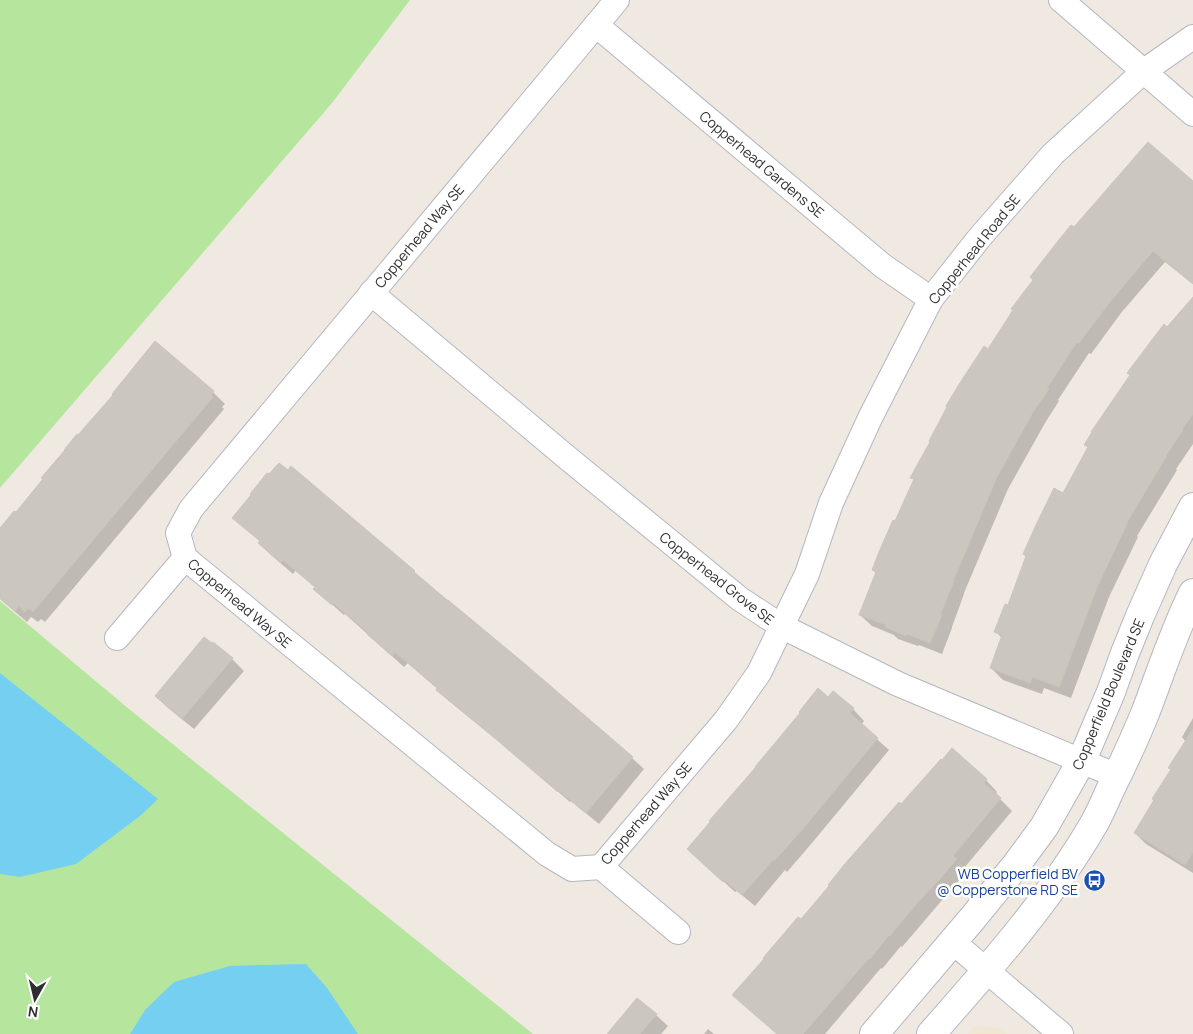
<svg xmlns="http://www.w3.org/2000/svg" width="1193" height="1034" font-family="Manrope,sans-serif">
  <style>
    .education { fill: #f0e6d1 }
    .green { fill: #b6e59e }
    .water { fill: #75cff0 }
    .shadow { fill: #0003 }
    .building { fill: #cbc7bf; stroke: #cbc5ba }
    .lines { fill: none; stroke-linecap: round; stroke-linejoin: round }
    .street-casing { stroke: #b4b7c1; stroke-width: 26 }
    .secondary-casing { stroke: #b4b7c1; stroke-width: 30 }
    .street { stroke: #fff; stroke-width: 24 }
    .secondary { stroke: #fff; stroke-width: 28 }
    .labels { text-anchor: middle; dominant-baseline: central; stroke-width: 5; stroke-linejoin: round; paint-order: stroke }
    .street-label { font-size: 14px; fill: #2e2e2e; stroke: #fff }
    .transit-label { font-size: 14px; fill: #164399; stroke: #fff; text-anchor: end }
  </style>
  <rect width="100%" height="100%" fill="#efe9e1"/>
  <path class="education" d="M 975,1026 L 999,1028 L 1006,1034 L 968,1034 Z"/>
  <g class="green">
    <path d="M 0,0 L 410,0 L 332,103 L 0,488 Z"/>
    <path d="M 0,601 L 129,709 L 533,1034 L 0,1034 Z"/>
  </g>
  <g class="water">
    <path d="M 0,673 L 158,799 L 140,816 L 76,864 L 20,877 L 0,874 Z"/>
    <path d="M 306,964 L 327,988 L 358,1034 L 130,1034 L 145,1010 L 174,982 L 230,966 Z"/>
  </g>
  <g class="shadow">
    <path d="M 1193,182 L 1193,284 L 1165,262 L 1121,313 L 1091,354 L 1089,353 L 1058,400 L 1059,401 L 1045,423 L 1008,489 L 964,593 L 964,594 L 952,627 L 952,628 L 942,654 L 919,645 L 918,646 L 898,639 L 894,635 L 872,626 L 860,615 L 876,573 L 873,570 L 915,481 L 912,478 L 989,351 L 1074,229 Z"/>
    <path d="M 1193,298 L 1193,444 L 1176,469 L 1177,470 L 1137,536 L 1138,537 L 1109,597 L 1071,698 L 1044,688 L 1042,694 L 1003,680 L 991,668 L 1002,638 L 996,632 L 1063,494 L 1168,328 Z"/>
    <path d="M 156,343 L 213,392 L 225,404 L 222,407 L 224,409 L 45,622 L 41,619 L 38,622 L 31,617 L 27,622 L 0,599 L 0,530 L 16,514 L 114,395 Z"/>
    <path d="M 246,529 L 414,572 L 425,583 L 525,665 L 632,758 L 644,769 L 599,824 L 571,801 L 570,802 L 505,746 L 449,701 L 438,689 L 408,663 L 404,667 L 345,614 L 344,615 L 327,600 L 315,589 L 316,588 L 296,570 L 293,574 L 271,555 L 260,543 L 261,542 Z"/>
    <path d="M 232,659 L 244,671 L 194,729 L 168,708 L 156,696 Z"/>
    <path d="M 829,699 L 853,709 L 864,721 L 861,725 L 889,750 L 812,843 L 787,872 L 785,870 L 755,906 L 737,891 L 735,892 L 701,861 Z"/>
    <path d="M 1193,718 L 1193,873 L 1146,844 L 1135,833 L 1172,770 L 1186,742 L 1182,737 Z"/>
    <path d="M 986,780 L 997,792 L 995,794 L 1012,811 L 964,868 L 967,871 L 902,947 L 901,946 L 882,969 L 881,968 L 825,1034 L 777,1034 L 801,921 L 902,806 Z"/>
    <path d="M 656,1015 L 668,1026 L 661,1034 L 609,1034 Z"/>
    <path d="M 708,1029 L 714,1034 L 704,1034 Z"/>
  </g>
  <g class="building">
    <path d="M 1148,142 L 1193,181 L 1193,284 L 1153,251 L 1110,302 L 1079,343 L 1077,342 L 1047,388 L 1049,389 L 1033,412 L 997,477 L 953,581 L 954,581 L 940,615 L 942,615 L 930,643 L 907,634 L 906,636 L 885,627 L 886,625 L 859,615 L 876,572 L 872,570 L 879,552 L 893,520 L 895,521 L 914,479 L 910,478 L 930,442 L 929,441 L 947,407 L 946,406 L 958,386 L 984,346 L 988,349 L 1013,310 L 1011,309 L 1033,280 L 1030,277 L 1058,241 L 1071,225 L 1074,227 Z"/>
    <path d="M 1193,297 L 1193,414 L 1182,429 L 1183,430 L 1165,457 L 1166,457 L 1126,524 L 1127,524 L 1098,585 L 1059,687 L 1032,677 L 1030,683 L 990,668 L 1002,635 L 994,632 L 1005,604 L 1008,605 L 1026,556 L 1023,554 L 1036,525 L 1054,488 L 1063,493 L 1088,447 L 1084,445 L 1092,432 L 1091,432 L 1130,375 L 1127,373 L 1164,324 L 1167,327 Z"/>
    <path d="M 155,341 L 214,391 L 211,395 L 213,397 L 33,612 L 28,608 L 25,612 L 19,606 L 15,611 L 0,598 L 0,528 L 14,511 L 16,512 L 43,479 L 41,478 L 65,450 L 64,450 L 77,434 L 78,435 L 113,395 L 112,394 Z"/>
    <path d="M 279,463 L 288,470 L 291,466 L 415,571 L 414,572 L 447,600 L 448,600 L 525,664 L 633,757 L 586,813 L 559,791 L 558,792 L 491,735 L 436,690 L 437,688 L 395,652 L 392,656 L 367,634 L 368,633 L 333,603 L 332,605 L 313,589 L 315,587 L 283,560 L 281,563 L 258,543 L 260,541 L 232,518 L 251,495 L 250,494 L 267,473 L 269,474 Z"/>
    <path d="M 204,637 L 212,643 L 213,642 L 233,658 L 182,719 L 155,696 Z"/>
    <path d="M 818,688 L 828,697 L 833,691 L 854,708 L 850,713 L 878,738 L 801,831 L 774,861 L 773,860 L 742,895 L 724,880 L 723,882 L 687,849 L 710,822 L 709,821 L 756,767 L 755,767 L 800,713 L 799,712 Z"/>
    <path d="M 1193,729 L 1193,852 L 1185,865 L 1134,833 L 1154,800 L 1152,799 L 1171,769 L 1168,768 Z"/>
    <path d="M 952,748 L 987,779 L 984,783 L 1001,798 L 953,856 L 957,859 L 939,880 L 918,902 L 890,936 L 889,935 L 870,959 L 869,958 L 803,1034 L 777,1034 L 732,995 L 764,959 L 763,958 L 798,917 L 801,919 L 829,886 L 828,885 L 844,865 L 899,802 L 901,804 L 941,759 L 942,760 Z"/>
    <path d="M 637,998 L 657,1014 L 640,1034 L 607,1034 Z"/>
  </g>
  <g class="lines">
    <defs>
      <g id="street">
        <path d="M 617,0 L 191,509 L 178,533 L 185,558 L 547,854 L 572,869 L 601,867 L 726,720 L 759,673 L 807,574 L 831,503 L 871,416 L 931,299 L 980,237 L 1053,154 L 1144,71 L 1193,37"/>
        <path d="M 1061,0 L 1193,114"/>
        <path d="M 596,25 L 883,266 L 931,299"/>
        <path d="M 371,293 L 570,460 L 740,599 L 781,626 L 898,684 L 1117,776"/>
        <path d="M 117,638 L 185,558"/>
        <path d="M 601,867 L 678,932"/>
        <path d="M 953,942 L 1061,1034"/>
      </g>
      <g id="secondary">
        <path d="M 874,1034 L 972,919 L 1016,865 L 1044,827 L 1082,760 L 1111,692 L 1125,653 L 1140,616 L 1163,564 L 1193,507"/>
        <path d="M 931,1034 C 990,967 1050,900 1095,822 C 1101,811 1106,799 1111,788 C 1123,764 1134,740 1144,716 C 1160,675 1173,633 1193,593"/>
      </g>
    </defs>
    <use href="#street" class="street-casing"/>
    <use href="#secondary" class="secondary-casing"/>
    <use href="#street" class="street"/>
    <use href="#secondary" class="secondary"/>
  </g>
  <defs>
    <symbol id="bus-disc" viewBox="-11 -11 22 22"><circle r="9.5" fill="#1a4fb4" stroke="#fff"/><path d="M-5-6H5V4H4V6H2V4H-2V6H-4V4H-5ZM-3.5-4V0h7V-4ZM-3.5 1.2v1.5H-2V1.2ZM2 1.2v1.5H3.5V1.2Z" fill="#fff"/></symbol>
  </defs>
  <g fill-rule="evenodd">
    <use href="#bus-disc" x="1082" y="868" width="25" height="25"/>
  </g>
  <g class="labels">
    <g class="street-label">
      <text transform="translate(762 164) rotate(40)">Copperhead Gardens SE</text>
      <text transform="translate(419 236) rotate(-50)">Copperhead Way SE</text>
      <text transform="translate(974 249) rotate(-51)">Copperhead Road SE</text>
      <text transform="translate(717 578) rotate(38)">Copperhead Grove SE</text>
      <text transform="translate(240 603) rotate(40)">Copperhead Way SE</text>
      <text transform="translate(1108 694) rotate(-67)">Copperfield Boulevard SE</text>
      <text transform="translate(646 813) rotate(-49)">Copperhead Way SE</text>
    </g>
    <g class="transit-label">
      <text x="1078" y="873">WB Copperfield BV<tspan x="1078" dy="16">@ Copperstone RD SE</tspan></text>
    </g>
  </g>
  <g transform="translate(35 999) rotate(188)" stroke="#ffffff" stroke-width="4" paint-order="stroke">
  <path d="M0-4L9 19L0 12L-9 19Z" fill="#2e2e2e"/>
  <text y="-8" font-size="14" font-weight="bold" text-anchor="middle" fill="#2e2e2e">N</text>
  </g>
</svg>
